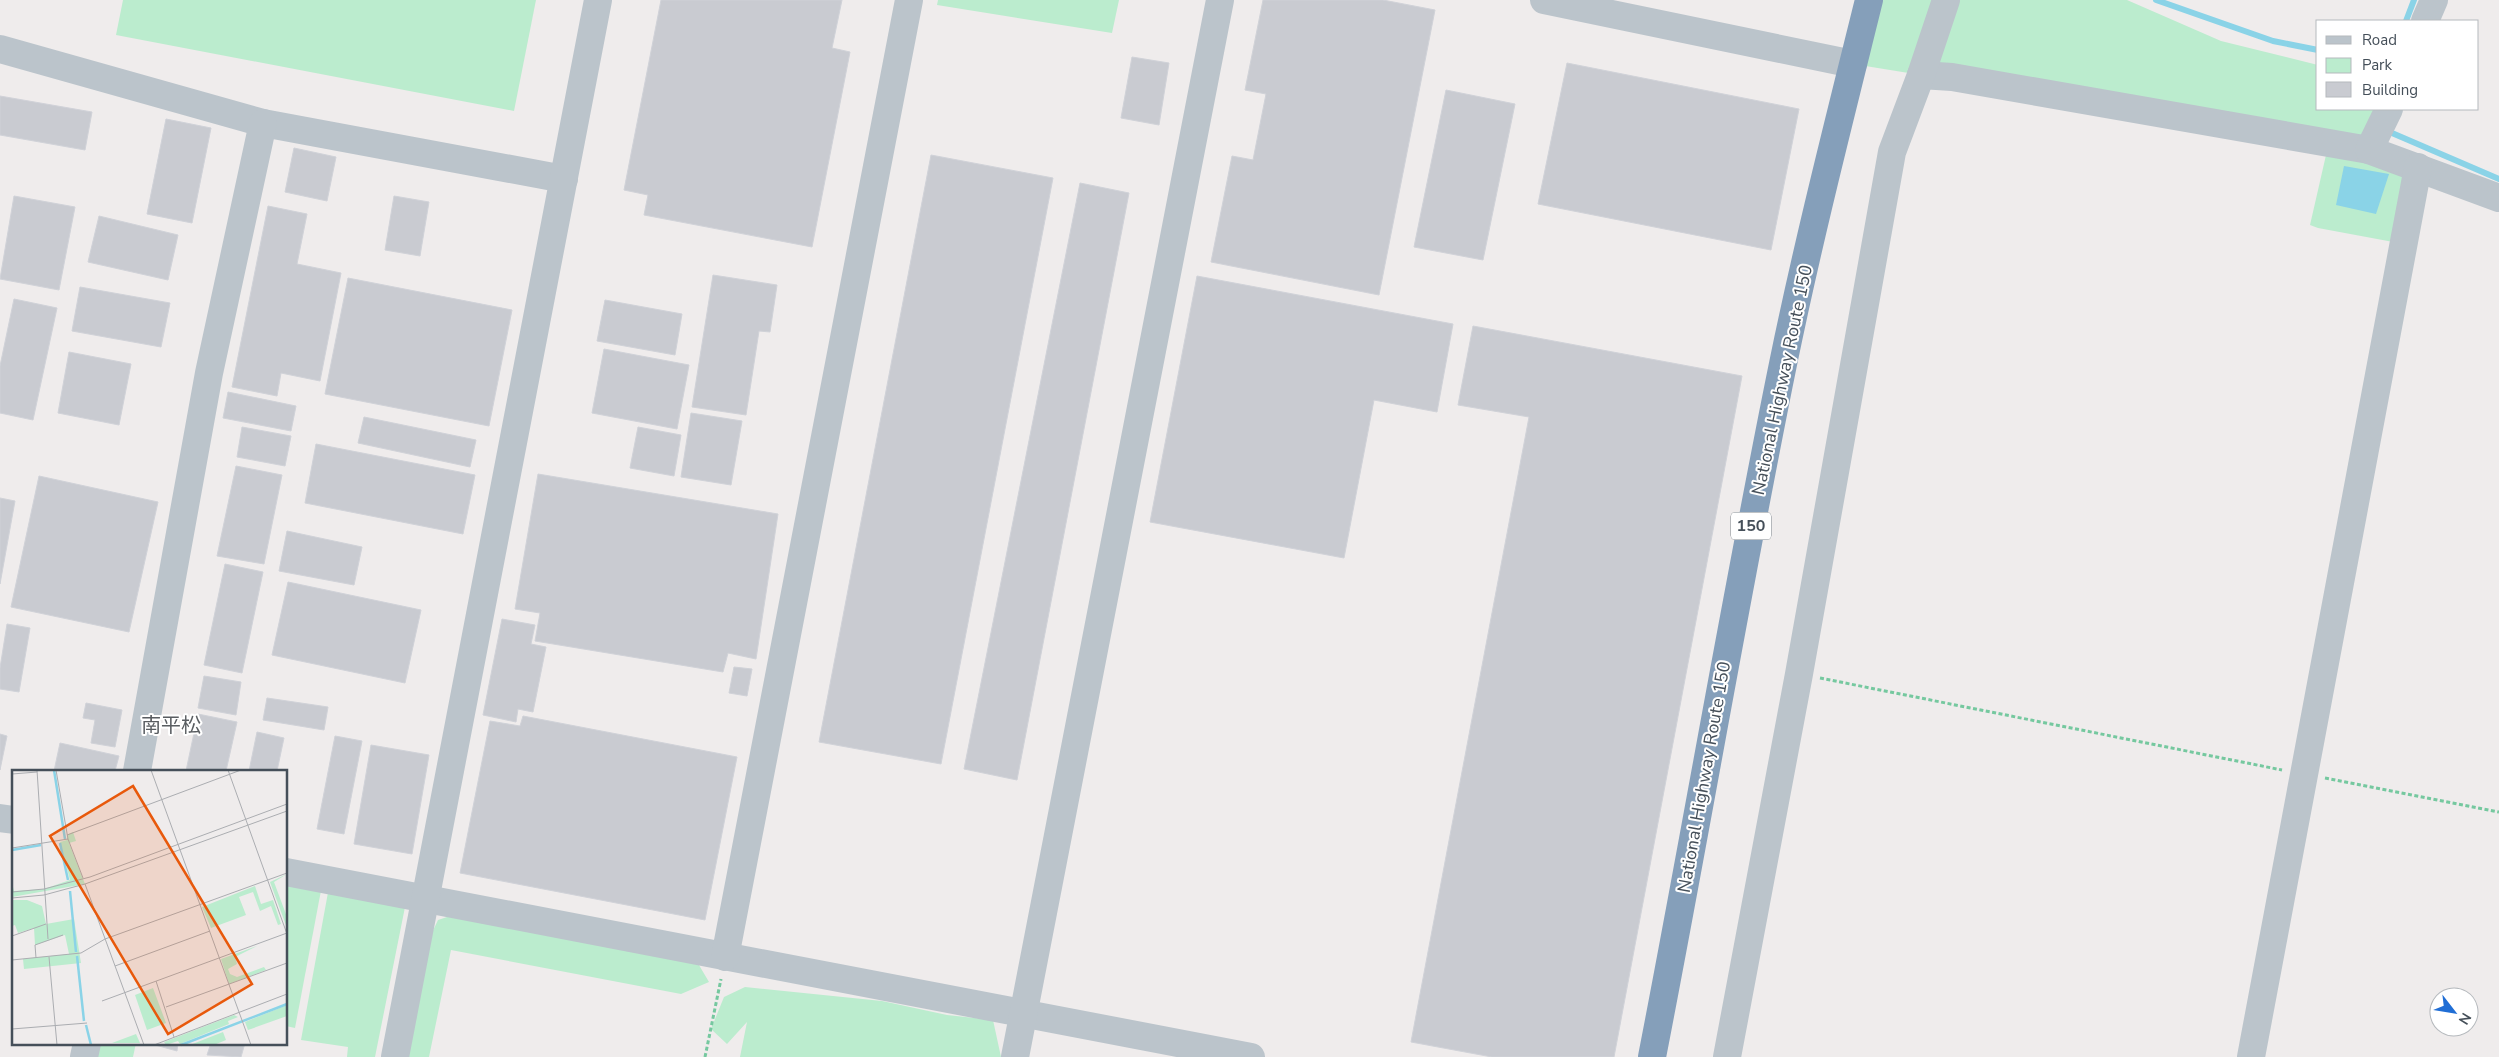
<svg xmlns="http://www.w3.org/2000/svg" width="2499" height="1057" font-family="'Nunito Sans','Noto Sans JP',sans-serif">
  <style>
    .green { fill: #bbecce }
    .water { fill: #8ad3e7 }
    .lines { fill: none; stroke-linecap: round; stroke-linejoin: round }
    .stream { stroke: #8ad3e7; stroke-width: 6 }
    .building { fill: #c9cbd1; stroke: #d0d2d8 }
    .path { stroke: #75c89f; stroke-width: 3; stroke-dasharray: 4 2.5; stroke-linecap: butt }
    .minor { stroke: #bbc4cb; stroke-width: 28 }
    .highway { stroke: #859fba; stroke-width: 28 }
    .labels { text-anchor: middle; dominant-baseline: central; stroke-width: 4; stroke-linejoin: round; paint-order: stroke }
    .shield { fill: #fff; stroke: #7d848b; stroke-width: 1 }
    .shield-label { font-size: 16px; font-weight: bold; fill: #454f59 }
    .street-label { font-size: 18px; fill: #454f59; stroke: #fff }
    .quarter-label { font-size: 20px; fill: #595d61; stroke: #fff }
    .inset-river { fill: none; stroke: #8ad3e7; stroke-width: 2.5 }
    .inset-road { fill: none; stroke: #abadb1; stroke-width: 1 }
    .view { fill: #e8590c; fill-opacity: 0.15; stroke: #e8590c; stroke-width: 2.5 }
    .inset-edge { fill: none; stroke: #454f59; stroke-width: 2.5 }
  </style>
  <rect width="100%" height="100%" fill="#efecec"/>
  <g class="green">
    <path d="M 123,0 L 536,0 L 514,111 L 116,35 Z"/>
    <path d="M 938,0 L 1119,0 L 1112,33 L 937,5 Z"/>
    <path d="M 1869,0 L 1955,0 L 1921,75 L 1853,64 Z"/>
    <path d="M 1958,0 L 2127,0 L 2221,41 L 2318,65 L 2318,109 L 2374,109 L 2365,143 L 1935,66 Z"/>
    <path d="M 2329,142 L 2418,167 L 2404,244 L 2318,228 L 2310,225 Z"/>
    <path d="M 286,873 L 323,880 L 295,1028 L 286,1026 Z"/>
    <path d="M 329,887 L 406,902 L 375,1057 L 347,1057 L 348,1047 L 301,1040 Z"/>
    <path d="M 453,915 L 696,960 L 709,982 L 681,994 L 451,950 L 429,1057 L 404,1057 L 429,939 L 438,920 Z"/>
    <path d="M 745,987 L 882,1001 L 947,1015 L 993,1020 L 1001,1057 L 740,1057 L 747,1022 L 727,1044 L 711,1029 L 724,997 Z"/>
    <path d="M 86,1043 L 136,1043 L 133,1057 L 84,1057 Z"/>
  </g>
  <path class="water" d="M 2344,166 L 2389,174 L 2376,214 L 2336,205 Z"/>
  <g class="lines">
    <g class="stream">
      <path d="M 2156,0 L 2273,41 L 2318,50"/>
      <path d="M 2406,21 L 2414,0"/>
      <path d="M 2385,130 L 2499,179"/>
    </g>
  </g>
  <g class="building">
    <path d="M 661,0 L 842,0 L 832,48 L 850,52 L 812,247 L 644,215 L 648,195 L 624,190 Z"/>
    <path d="M 1263,0 L 1383,0 L 1435,10 L 1379,295 L 1211,262 L 1232,156 L 1253,160 L 1266,94 L 1245,90 Z"/>
    <path d="M 1132,57 L 1169,63 L 1159,125 L 1121,118 Z"/>
    <path d="M 1567,63 L 1799,109 L 1771,250 L 1538,204 Z"/>
    <path d="M 1446,90 L 1515,104 L 1483,260 L 1414,247 Z"/>
    <path d="M 0,96 L 92,112 L 85,150 L 0,135 Z"/>
    <path d="M 166,119 L 211,128 L 192,223 L 147,214 Z"/>
    <path d="M 294,148 L 336,157 L 327,201 L 285,192 Z"/>
    <path d="M 931,155 L 1053,178 L 941,764 L 819,742 Z"/>
    <path d="M 1080,183 L 1129,193 L 1017,780 L 964,769 Z"/>
    <path d="M 14,196 L 75,207 L 59,290 L 0,279 Z"/>
    <path d="M 394,196 L 429,202 L 420,256 L 385,250 Z"/>
    <path d="M 268,206 L 307,214 L 297,264 L 341,273 L 320,381 L 281,373 L 277,396 L 232,387 Z"/>
    <path d="M 99,216 L 178,235 L 168,280 L 88,262 Z"/>
    <path d="M 713,275 L 777,285 L 770,332 L 759,331 L 746,415 L 692,407 Z"/>
    <path d="M 1197,276 L 1453,324 L 1437,412 L 1374,400 L 1344,558 L 1150,522 Z"/>
    <path d="M 348,278 L 512,310 L 489,426 L 325,394 Z"/>
    <path d="M 80,287 L 170,303 L 161,347 L 72,331 Z"/>
    <path d="M 14,299 L 57,308 L 33,420 L 0,413 L 0,366 Z"/>
    <path d="M 605,300 L 682,314 L 675,355 L 597,341 Z"/>
    <path d="M 1473,326 L 1742,376 L 1614,1057 L 1492,1057 L 1411,1042 L 1529,417 L 1458,405 Z"/>
    <path d="M 604,349 L 689,365 L 677,429 L 592,413 Z"/>
    <path d="M 69,352 L 131,364 L 119,425 L 58,413 Z"/>
    <path d="M 228,392 L 296,406 L 291,431 L 223,418 Z"/>
    <path d="M 691,413 L 742,421 L 731,485 L 681,477 Z"/>
    <path d="M 364,417 L 476,440 L 470,467 L 358,443 Z"/>
    <path d="M 242,427 L 291,436 L 285,466 L 237,457 Z"/>
    <path d="M 638,427 L 681,435 L 674,476 L 630,468 Z"/>
    <path d="M 316,444 L 475,475 L 463,534 L 305,503 Z"/>
    <path d="M 236,466 L 282,475 L 264,564 L 217,556 Z"/>
    <path d="M 538,474 L 778,514 L 756,659 L 728,653 L 723,672 L 535,641 L 540,613 L 515,609 Z"/>
    <path d="M 39,476 L 158,502 L 129,632 L 11,607 Z"/>
    <path d="M 0,498 L 15,501 L 0,584 Z"/>
    <path d="M 287,531 L 362,547 L 354,585 L 279,571 Z"/>
    <path d="M 225,564 L 263,572 L 242,673 L 204,665 Z"/>
    <path d="M 288,582 L 421,610 L 405,683 L 272,655 Z"/>
    <path d="M 502,619 L 535,625 L 531,644 L 546,647 L 533,712 L 518,709 L 516,722 L 483,715 Z"/>
    <path d="M 7,624 L 30,628 L 19,692 L 0,689 L 0,668 Z"/>
    <path d="M 734,667 L 752,669 L 747,696 L 729,693 Z"/>
    <path d="M 204,676 L 241,682 L 236,715 L 198,708 Z"/>
    <path d="M 267,698 L 328,707 L 324,730 L 263,720 Z"/>
    <path d="M 86,703 L 122,710 L 115,747 L 91,743 L 95,720 L 83,718 Z"/>
    <path d="M 198,714 L 237,722 L 226,771 L 186,771 Z"/>
    <path d="M 523,716 L 737,757 L 705,920 L 460,873 L 490,721 L 520,726 Z"/>
    <path d="M 257,732 L 284,738 L 277,771 L 249,771 Z"/>
    <path d="M 0,734 L 7,736 L 0,770 Z"/>
    <path d="M 335,736 L 362,741 L 344,834 L 317,829 Z"/>
    <path d="M 60,743 L 119,756 L 115,771 L 54,771 Z"/>
    <path d="M 371,745 L 429,755 L 412,854 L 354,844 Z"/>
    <path d="M 148,1043 L 178,1043 L 177,1051 Z"/>
    <path d="M 211,1043 L 245,1043 L 241,1057 L 207,1055 Z"/>
  </g>
  <g class="lines">
    <g class="path">
      <path d="M 1820,678 L 2282,770"/>
      <path d="M 2325,778 L 2499,812"/>
      <path d="M 705,1057 L 721,979"/>
    </g>
    <g class="minor">
      <path d="M 1544,0 L 1853,64"/>
      <path d="M 2425,21 L 2434,0"/>
      <path d="M 0,49 L 263,123 L 564,179"/>
      <path d="M 1921,75 L 1952,77 L 2369,150"/>
      <path d="M 2389,109 L 2369,150 L 2499,198"/>
      <path d="M 137,771 L 209,373 L 263,123"/>
      <path d="M 0,818 L 14,820"/>
      <path d="M 286,872 L 1251,1057"/>
      <path d="M 725,957 L 909,0"/>
      <path d="M 84,1057 L 87,1043"/>
      <path d="M 395,1057 L 598,0"/>
      <path d="M 1015,1057 L 1220,0"/>
      <path d="M 1727,1057 L 1799,674 L 1892,152 L 1921,75 L 1946,0"/>
      <path d="M 2251,1057 L 2418,167"/>
    </g>
    <path class="highway" d="M 1652,1057 C 1697,826 1736,594 1783,364 C 1808,242 1839,121 1869,0"/>
  </g>
  <g class="labels">
    <rect class="shield" x="1731" y="512.5" width="40" height="27" rx="4"/>
    <g class="shield-label">
      <text x="1751" y="526">150</text>
    </g>
    <g class="street-label">
      <text transform="translate(1782 380) rotate(-78)">National Highway Route 150</text>
      <text transform="translate(1704 777) rotate(-80)">National Highway Route 150</text>
    </g>
    <g class="quarter-label">
      <text x="171" y="725">南平松</text>
    </g>
  </g>
  <g transform="translate(12 770)">
    <rect width="275" height="275" fill="#efecec"/>
    <path d="M 61,62 L 64,71 L 57,73 L 73,114 L 0,127 L 0,113 L 2,121 L 32,119 L 58,110 L 48,72 L 55,70 L 55,65 ZM 275,104 L 262,112 L 275,147 L 275,158 L 258,112 ZM 243,116 L 249,134 L 261,130 L 269,154 L 266,155 L 259,136 L 248,141 L 241,122 L 227,127 L 234,145 L 199,158 L 190,137 ZM 0,130 L 15,130 L 30,136 L 34,154 L 62,149 L 69,193 L 12,199 L 11,189 L 57,184 L 53,165 L 23,175 L 22,158 L 6,163 L 3,155 L 0,156 ZM 245,176 L 223,187 L 225,194 L 216,199 L 218,204 L 225,207 L 252,197 L 254,200 L 217,214 L 209,189 ZM 141,218 L 154,253 L 135,260 L 123,225 ZM 275,235 L 275,246 L 236,260 L 233,252 ZM 222,245 L 226,247 L 216,251 L 217,254 L 168,274 L 166,271 L 154,275 L 152,272 ZM 211,262 L 214,270 L 202,275 L 178,275 ZM 124,264 L 128,273 L 100,273 Z" fill="#bbecce"/>
    <path class="inset-river" d="M 42,0 L 53,69M 48,73 L 56,110M 0,80 L 29,75M 58,121 L 64,182M 65,186 L 72,251M 74,255 L 79,275M 169,275 L 275,234"/>
    <path class="inset-road" d="M 25,0 L 36,169M 139,0 L 239,275M 216,0 L 275,164M 0,4 L 25,2M 55,65 L 229,0M 56,69 L 71,108M 0,78 L 56,69 L 44,0M 73,114 L 132,275M 0,122 L 32,119 L 78,107 L 275,34M 0,128 L 32,125 L 73,114 L 275,41M 0,166 L 34,154M 37,187 L 45,275M 24,188 L 23,175 L 51,165M 0,190 L 69,183 L 93,169 L 275,103M 103,196 L 198,161M 144,211 L 162,267M 90,231 L 275,163M 154,237 L 275,193M 0,259 L 75,253M 142,275 L 275,224"/>
    <path class="view" d="M 121,16 L 240,214 L 156,264 L 38,66 Z"/>
    <rect width="275" height="275" class="inset-edge"/>
  </g>
  <rect x="2316" y="20" width="162" height="90" fill="#ffffff" stroke="#b5b9bd"/>
  <rect x="2326" y="36" width="25" height="8" fill="#bbc4cb" stroke="#b5b9bd"/>
  <text x="2362" y="45" font-size="15" fill="#454f59">Road</text>
  <rect x="2326" y="58" width="25" height="15" fill="#bbecce" stroke="#b5b9bd"/>
  <text x="2362" y="70" font-size="15" fill="#454f59">Park</text>
  <rect x="2326" y="82" width="25" height="15" fill="#c9cbd1" stroke="#b5b9bd"/>
  <text x="2362" y="95" font-size="15" fill="#454f59">Building</text>
  <g transform="translate(2454 1012) rotate(121)"><circle r="24" fill="#ffffff" stroke="#b5b9bd"/>
  <path d="M0-4L9 19L0 12L-9 19Z" fill="#206ed5"/>
  <text y="-8" font-size="14" font-weight="bold" text-anchor="middle" fill="#454f59">N</text>
  </g>
</svg>
